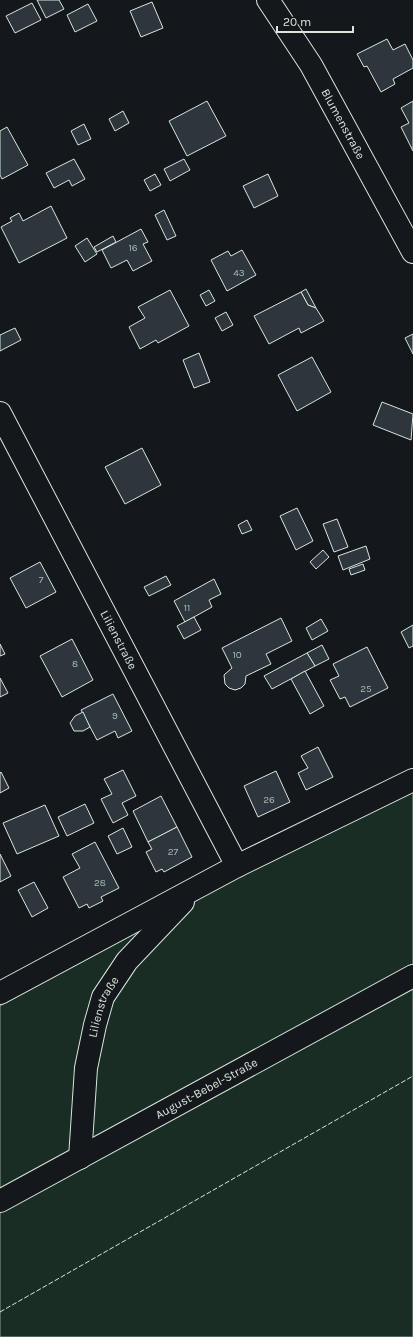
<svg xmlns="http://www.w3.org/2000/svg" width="413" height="1337" font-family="Karla,sans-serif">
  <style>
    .green { fill: #1a2d24; stroke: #939e99 }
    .building { fill: #2c363c; stroke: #d8e6dc }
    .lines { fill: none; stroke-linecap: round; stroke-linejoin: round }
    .minor-casing { stroke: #d8e6dc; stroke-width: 24 }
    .minor { stroke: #14181c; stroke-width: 22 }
    .fence { stroke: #d8e6dc; stroke-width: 1; stroke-dasharray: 5 2; stroke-linecap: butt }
    .labels { text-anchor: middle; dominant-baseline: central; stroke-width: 3; stroke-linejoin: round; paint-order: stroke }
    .number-label { font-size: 10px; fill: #adbab4 }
    .street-label { font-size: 12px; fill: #d8e6dc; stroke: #14181c }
  </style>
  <rect width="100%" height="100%" fill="#14181c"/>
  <path class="green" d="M 413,792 L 413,1337 L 0,1337 L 0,1006 L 240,877 Z"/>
  <g class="building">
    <path d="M 37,0 L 59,0 L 64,9 L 46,18 Z"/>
    <path d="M 152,2 L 163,28 L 141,37 L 130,11 Z"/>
    <path d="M 32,3 L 41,20 L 15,33 L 6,16 Z"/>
    <path d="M 88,4 L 97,21 L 75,32 L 67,15 Z"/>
    <path d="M 387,39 L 393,50 L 405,44 L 413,60 L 413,68 L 393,79 L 395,84 L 381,92 L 367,66 L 364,67 L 357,54 Z"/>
    <path d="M 207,101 L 226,136 L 187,156 L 169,121 Z"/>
    <path d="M 413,101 L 413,151 L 401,127 L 409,123 L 401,108 Z"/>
    <path d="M 123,111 L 129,123 L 115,131 L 109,119 Z"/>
    <path d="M 84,124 L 91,139 L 78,145 L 71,131 Z"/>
    <path d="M 7,127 L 28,165 L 2,179 L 0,175 L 0,131 Z"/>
    <path d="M 74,159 L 85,179 L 72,186 L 69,180 L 54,188 L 46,173 Z"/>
    <path d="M 184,159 L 190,170 L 170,181 L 164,169 Z"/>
    <path d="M 155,174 L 161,185 L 150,191 L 144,180 Z"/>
    <path d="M 268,174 L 278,196 L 254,208 L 243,186 Z"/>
    <path d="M 51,206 L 67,238 L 19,263 L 1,227 L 12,221 L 10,218 L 19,213 L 23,221 Z"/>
    <path d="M 164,210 L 176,236 L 167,240 L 155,215 Z"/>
    <path d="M 141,229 L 148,242 L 143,244 L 152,261 L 133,271 L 127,260 L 111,268 L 102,250 Z"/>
    <path d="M 113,236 L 116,242 L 97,252 L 94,247 Z"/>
    <path d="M 87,238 L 97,254 L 85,262 L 75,246 Z"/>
    <path d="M 242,250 L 256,275 L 227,291 L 211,260 L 228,251 L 231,256 Z"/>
    <path d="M 306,289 L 316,308 L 308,305 L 301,292 Z"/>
    <path d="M 170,290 L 189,326 L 158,343 L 156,340 L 140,349 L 129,327 L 145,318 L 138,307 Z"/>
    <path d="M 209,290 L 215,301 L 206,306 L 200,295 Z"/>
    <path d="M 301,292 L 308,305 L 316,308 L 324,321 L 301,333 L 299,328 L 269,344 L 254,316 Z"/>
    <path d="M 226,312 L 233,325 L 222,331 L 215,318 Z"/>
    <path d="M 15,328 L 21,340 L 0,351 L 0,335 Z"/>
    <path d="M 413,334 L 413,354 L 405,338 Z"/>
    <path d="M 199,353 L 210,382 L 194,388 L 183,360 Z"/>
    <path d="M 312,357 L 331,392 L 297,411 L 278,375 Z"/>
    <path d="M 382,402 L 413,414 L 411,440 L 373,425 Z"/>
    <path d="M 142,448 L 161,485 L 125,504 L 105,467 Z"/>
    <path d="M 297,508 L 313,541 L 296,550 L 280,516 Z"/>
    <path d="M 337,519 L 348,547 L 334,552 L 323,524 Z"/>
    <path d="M 247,520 L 252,530 L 242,534 L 238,525 Z"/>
    <path d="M 366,546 L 370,559 L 343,570 L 338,556 Z"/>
    <path d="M 323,550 L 329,557 L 316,569 L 310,562 Z"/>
    <path d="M 40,562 L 56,592 L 26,608 L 10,578 Z"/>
    <path d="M 363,564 L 365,570 L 351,575 L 349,569 Z"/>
    <path d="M 166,576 L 171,585 L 149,596 L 144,587 Z"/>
    <path d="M 214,579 L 221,594 L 209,600 L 212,607 L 185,622 L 174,601 Z"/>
    <path d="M 194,617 L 201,630 L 184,639 L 177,626 Z"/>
    <path d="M 281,618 L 292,641 L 266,654 L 271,664 L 246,676 L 245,684 L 241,688 L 235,690 L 229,688 L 225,684 L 224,675 L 232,668 L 222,648 Z"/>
    <path d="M 321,619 L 328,631 L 312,640 L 306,628 Z"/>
    <path d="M 413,625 L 413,646 L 409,648 L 401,632 Z"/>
    <path d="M 72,639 L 93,680 L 62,697 L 40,656 Z"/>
    <path d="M 0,644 L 5,654 L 0,656 Z"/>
    <path d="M 322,645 L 329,659 L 315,666 L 307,653 Z"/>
    <path d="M 367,647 L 388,688 L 350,707 L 345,697 L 340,699 L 330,680 L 339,676 L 333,664 Z"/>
    <path d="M 307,653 L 315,666 L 272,689 L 264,676 Z"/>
    <path d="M 305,671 L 324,706 L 310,714 L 291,679 Z"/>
    <path d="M 0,678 L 8,693 L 0,697 Z"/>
    <path d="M 113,694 L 132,731 L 118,738 L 115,731 L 97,740 L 81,710 Z"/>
    <path d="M 83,712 L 90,727 L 83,731 L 74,731 L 70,723 L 75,716 Z"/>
    <path d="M 318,747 L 333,777 L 306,790 L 298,773 L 308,768 L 301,756 Z"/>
    <path d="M 123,770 L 136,796 L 122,803 L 128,815 L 113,823 L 101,799 L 112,794 L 104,779 Z"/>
    <path d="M 276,771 L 290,802 L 258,817 L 244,786 Z"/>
    <path d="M 1,772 L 9,788 L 0,793 L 0,773 Z"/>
    <path d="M 161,796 L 177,827 L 148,842 L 133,811 Z"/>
    <path d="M 85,804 L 94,823 L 67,836 L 58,817 Z"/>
    <path d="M 45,805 L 59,836 L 17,854 L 3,823 Z"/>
    <path d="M 177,827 L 192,857 L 164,872 L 162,869 L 156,872 L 146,852 L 152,849 L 148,842 Z"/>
    <path d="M 123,828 L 132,847 L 117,854 L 108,836 Z"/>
    <path d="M 95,842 L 119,888 L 101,897 L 103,901 L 89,908 L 87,904 L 79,908 L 63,877 L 80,868 L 72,854 Z"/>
    <path d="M 0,854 L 11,876 L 0,882 Z"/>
    <path d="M 34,882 L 48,908 L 32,917 L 18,890 Z"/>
  </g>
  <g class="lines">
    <defs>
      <g id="minor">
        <path id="s1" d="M 268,0 L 311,65 L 413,252"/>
        <path id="s2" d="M 0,413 L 237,866"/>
        <path d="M 0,993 L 237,866 L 413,780"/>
        <path id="s3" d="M 80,1158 L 86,1068 L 95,1025 L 103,997 L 127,961 L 183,902"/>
        <path id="s4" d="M 0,1201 L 413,976"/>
      </g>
    </defs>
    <use href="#minor" class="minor-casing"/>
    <use href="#minor" class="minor"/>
    <path class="fence" d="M 0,1312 L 413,1076"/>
  </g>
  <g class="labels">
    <g class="number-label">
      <text x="133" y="248">16</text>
      <text x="239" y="273">43</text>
      <text x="41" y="580">7</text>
      <text x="187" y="608">11</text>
      <text x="237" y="655">10</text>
      <text x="75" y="664">8</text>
      <text x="366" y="689">25</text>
      <text x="115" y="716">9</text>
      <text x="269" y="800">26</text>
      <text x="173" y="852">27</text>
      <text x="100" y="883">28</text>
    </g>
    <g class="street-label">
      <text stroke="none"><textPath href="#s1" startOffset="145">Blumenstraße</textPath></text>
      <text stroke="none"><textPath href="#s2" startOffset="256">Lilienstraße</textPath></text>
      <text stroke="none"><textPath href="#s3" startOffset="154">Lilienstraße</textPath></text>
      <text stroke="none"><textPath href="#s4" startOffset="235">August-Bebel-Straße</textPath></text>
    </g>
  </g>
  <path d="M277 26v6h76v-6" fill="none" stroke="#d8e6dc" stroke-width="2"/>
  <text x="283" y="26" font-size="12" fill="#d8e6dc" stroke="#14181c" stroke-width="3" paint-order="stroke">20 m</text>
</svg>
